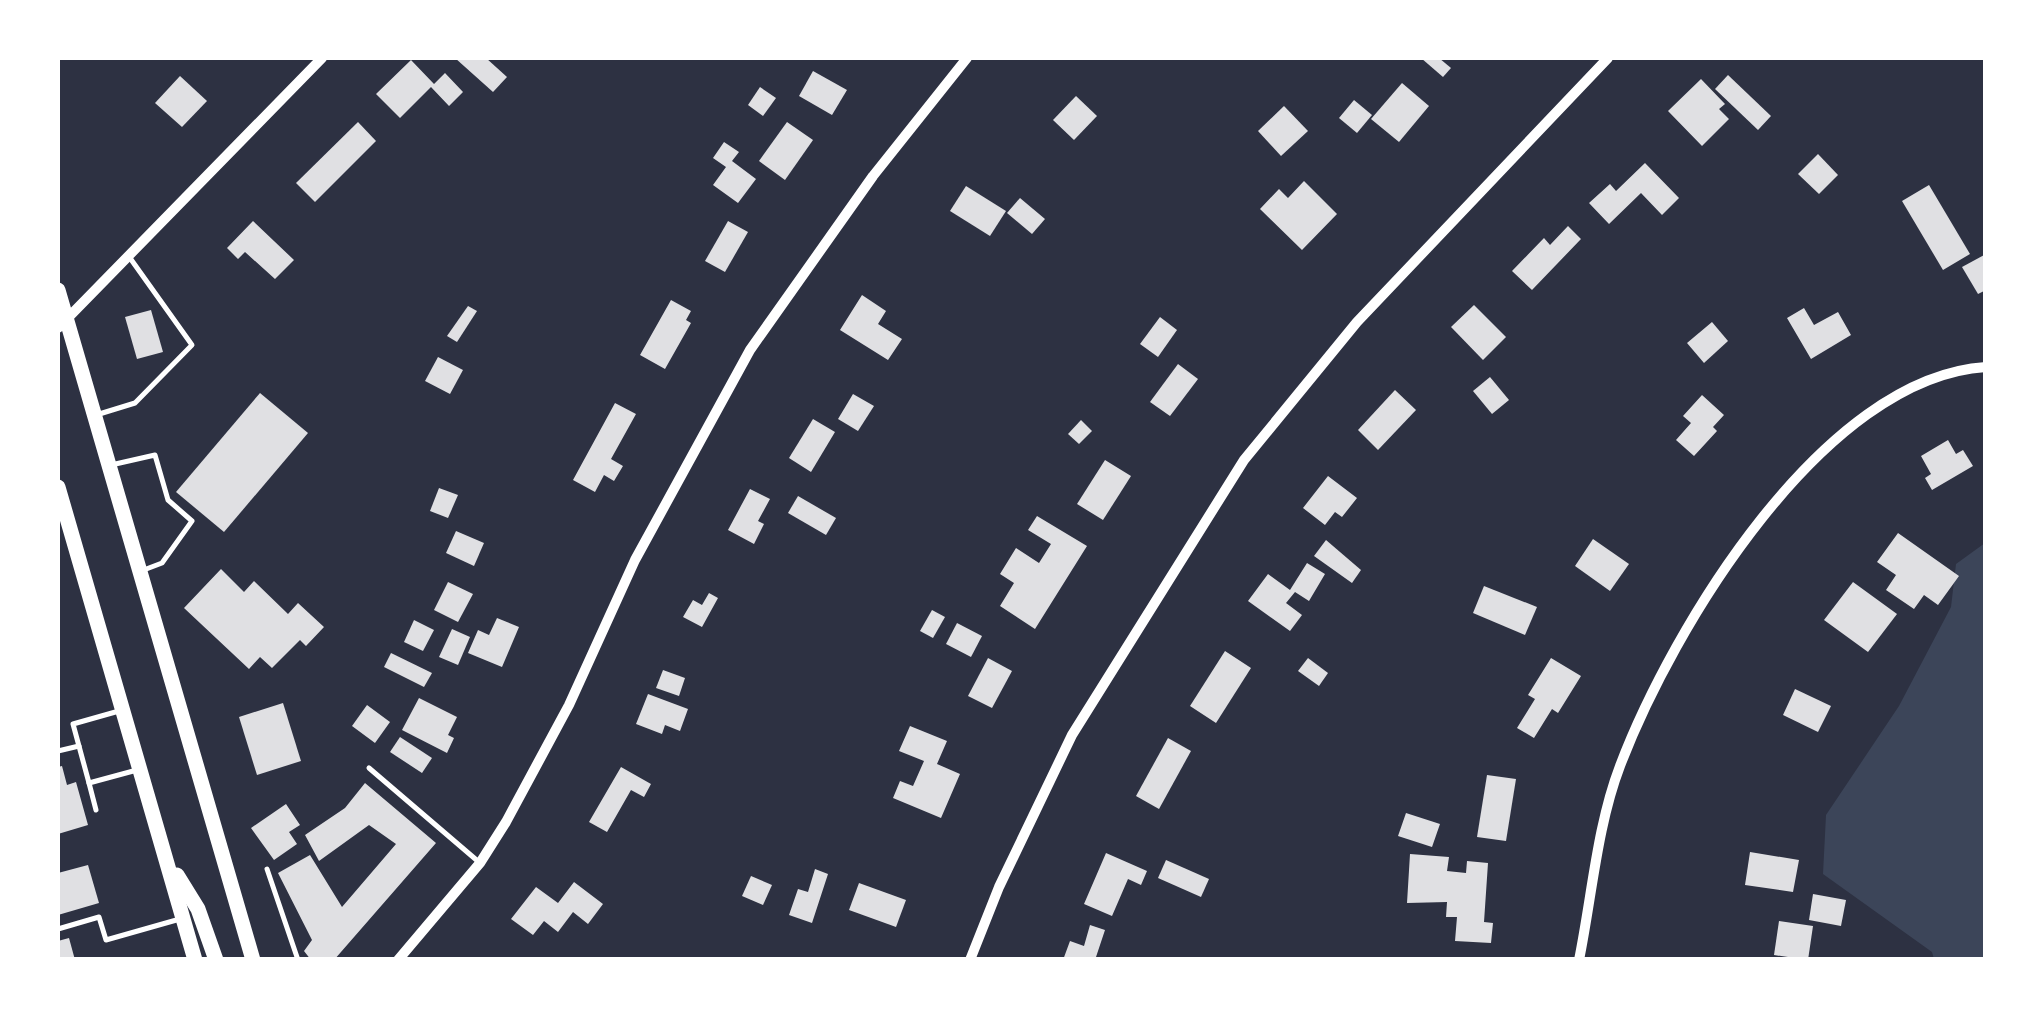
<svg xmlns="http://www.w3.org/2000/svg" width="2043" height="1017" font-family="'Sofia Sans Condensed',sans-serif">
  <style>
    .green { fill: #3c4559 }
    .building { fill: #e0e0e3 }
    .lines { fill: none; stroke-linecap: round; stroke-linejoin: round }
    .service { stroke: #fff; stroke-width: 5 }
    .minor { stroke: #fff; stroke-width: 10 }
    .primary { stroke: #fff; stroke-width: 15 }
  </style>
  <rect width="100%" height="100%" fill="#2d3142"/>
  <path class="green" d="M 1985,543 L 1985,959 L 1934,959 L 1932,952 L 1823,874 L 1826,815 L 1899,706 L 1951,607 L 1956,564 Z"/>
  <g class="building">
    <path d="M 455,58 L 486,58 L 507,77 L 493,92 Z"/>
    <path d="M 1421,58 L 1439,58 L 1451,68 L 1443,77 Z"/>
    <path d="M 411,60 L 434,84 L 445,73 L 463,92 L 449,106 L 431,87 L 400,118 L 376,94 Z"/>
    <path d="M 813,71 L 847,90 L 832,115 L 799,96 Z"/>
    <path d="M 1728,75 L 1771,116 L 1758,130 L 1715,89 Z"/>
    <path d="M 180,76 L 207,101 L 182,127 L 155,103 Z"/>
    <path d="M 1701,79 L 1725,104 L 1719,109 L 1729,119 L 1702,146 L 1668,111 Z"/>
    <path d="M 1402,83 L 1429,106 L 1399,142 L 1371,119 Z"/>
    <path d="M 760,87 L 776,98 L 763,116 L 748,105 Z"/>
    <path d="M 1076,96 L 1097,116 L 1074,140 L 1053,120 Z"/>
    <path d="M 1354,100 L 1372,115 L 1357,133 L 1339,118 Z"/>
    <path d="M 1284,106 L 1308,131 L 1281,156 L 1258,131 Z"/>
    <path d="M 358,122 L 376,141 L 315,202 L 296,183 Z"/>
    <path d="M 787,122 L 813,140 L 785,180 L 759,161 Z"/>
    <path d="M 724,142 L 739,152 L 732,161 L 756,179 L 738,203 L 713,185 L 726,167 L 713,158 Z"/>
    <path d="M 1818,154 L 1838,175 L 1819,194 L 1798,174 Z"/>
    <path d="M 1645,163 L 1679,198 L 1662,215 L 1641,193 L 1609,224 L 1589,203 L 1610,184 L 1616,191 Z"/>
    <path d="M 1304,181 L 1337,214 L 1302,250 L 1260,209 L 1279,189 L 1288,198 Z"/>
    <path d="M 1929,185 L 1970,254 L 1943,270 L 1902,201 Z"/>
    <path d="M 966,186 L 1006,211 L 990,236 L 950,211 Z"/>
    <path d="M 1020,198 L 1045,219 L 1032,234 L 1007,213 Z"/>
    <path d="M 253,221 L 294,260 L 275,279 L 245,252 L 238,259 L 227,248 Z"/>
    <path d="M 728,221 L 748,232 L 725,272 L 705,261 Z"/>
    <path d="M 1568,226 L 1581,239 L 1532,290 L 1512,271 L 1544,238 L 1550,245 Z"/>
    <path d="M 1986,254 L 1986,290 L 1978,294 L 1962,267 Z"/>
    <path d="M 862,295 L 886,311 L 878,324 L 902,339 L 888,360 L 840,330 Z"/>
    <path d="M 671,300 L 691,311 L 686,320 L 691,323 L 665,369 L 640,355 Z"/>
    <path d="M 1474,305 L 1506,337 L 1483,360 L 1451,327 Z"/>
    <path d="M 468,306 L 477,311 L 457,342 L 447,336 Z"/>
    <path d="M 1804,308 L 1814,325 L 1838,312 L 1851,335 L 1811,359 L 1787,318 Z"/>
    <path d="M 151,310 L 163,352 L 137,359 L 125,317 Z"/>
    <path d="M 1160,317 L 1177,330 L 1158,357 L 1140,344 Z"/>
    <path d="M 1712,322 L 1728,341 L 1704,363 L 1687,343 Z"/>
    <path d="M 438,357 L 463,370 L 450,394 L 425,381 Z"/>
    <path d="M 1178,364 L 1198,379 L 1170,416 L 1150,402 Z"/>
    <path d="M 1490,377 L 1509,400 L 1492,414 L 1473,391 Z"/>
    <path d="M 1395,390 L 1416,410 L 1378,450 L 1358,430 Z"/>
    <path d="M 260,393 L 308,433 L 224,532 L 176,492 Z"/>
    <path d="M 853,394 L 874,406 L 858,431 L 838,419 Z"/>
    <path d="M 1702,395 L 1724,415 L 1713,427 L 1717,431 L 1694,456 L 1676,440 L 1691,423 L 1683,416 Z"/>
    <path d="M 615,403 L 636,414 L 611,459 L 623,466 L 614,481 L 604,475 L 595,492 L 573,480 Z"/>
    <path d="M 813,419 L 835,432 L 811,472 L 789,458 Z"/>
    <path d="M 1081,420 L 1092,431 L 1079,444 L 1068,434 Z"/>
    <path d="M 1948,440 L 1956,454 L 1963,450 L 1973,466 L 1932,490 L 1925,478 L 1931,474 L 1921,456 Z"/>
    <path d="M 1105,460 L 1131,476 L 1103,520 L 1077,504 Z"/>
    <path d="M 1328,476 L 1357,498 L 1342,517 L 1335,512 L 1325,525 L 1303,508 Z"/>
    <path d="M 439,488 L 458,495 L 448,518 L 430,511 Z"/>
    <path d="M 750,489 L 770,499 L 758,521 L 764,524 L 754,544 L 728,530 Z"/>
    <path d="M 798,496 L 836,518 L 826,535 L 788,513 Z"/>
    <path d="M 1037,516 L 1087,546 L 1035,629 L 1000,606 L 1014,583 L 1000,574 L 1016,548 L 1039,563 L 1051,544 L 1028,530 Z"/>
    <path d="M 456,531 L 484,543 L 474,566 L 446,553 Z"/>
    <path d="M 1898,533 L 1959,576 L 1938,605 L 1924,595 L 1914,609 L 1886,590 L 1896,575 L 1877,562 Z"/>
    <path d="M 1593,539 L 1629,564 L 1610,591 L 1575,566 Z"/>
    <path d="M 1326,540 L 1361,570 L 1352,583 L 1314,556 Z"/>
    <path d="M 1307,563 L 1325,574 L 1309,601 L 1295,592 L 1286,603 L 1302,615 L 1290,631 L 1248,601 L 1268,574 L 1290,590 Z"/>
    <path d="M 221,569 L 244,592 L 254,581 L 288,614 L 298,603 L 324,627 L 306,646 L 300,640 L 272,668 L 260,657 L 249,669 L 184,608 Z"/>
    <path d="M 448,582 L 473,594 L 458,622 L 434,610 Z"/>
    <path d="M 1853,582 L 1897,614 L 1868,652 L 1824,620 Z"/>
    <path d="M 1484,586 L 1537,607 L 1525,635 L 1473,613 Z"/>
    <path d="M 709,593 L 718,598 L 702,627 L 683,617 L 693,600 L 702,605 Z"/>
    <path d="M 932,610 L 945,617 L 933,638 L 920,631 Z"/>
    <path d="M 497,618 L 519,627 L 502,667 L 468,653 L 478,630 L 489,635 Z"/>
    <path d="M 414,620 L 434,630 L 423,651 L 404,642 Z"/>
    <path d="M 957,623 L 982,636 L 971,657 L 946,644 Z"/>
    <path d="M 452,629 L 470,637 L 458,665 L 439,657 Z"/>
    <path d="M 1225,651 L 1251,668 L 1216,723 L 1190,706 Z"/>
    <path d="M 391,653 L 432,673 L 424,687 L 384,667 Z"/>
    <path d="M 988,658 L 1012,671 L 992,708 L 968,696 Z"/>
    <path d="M 1308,658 L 1328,673 L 1319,686 L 1298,671 Z"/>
    <path d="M 1551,658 L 1581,676 L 1558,713 L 1552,709 L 1534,738 L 1517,728 L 1535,699 L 1528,695 Z"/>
    <path d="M 663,670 L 685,678 L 679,696 L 656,688 Z"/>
    <path d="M 1795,689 L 1831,706 L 1818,732 L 1783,715 Z"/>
    <path d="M 648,694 L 688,709 L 680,731 L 665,725 L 662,734 L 636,724 Z"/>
    <path d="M 419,698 L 457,717 L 448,735 L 454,738 L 447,753 L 402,730 Z"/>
    <path d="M 283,703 L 301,761 L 257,775 L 239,717 Z"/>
    <path d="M 367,705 L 390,722 L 375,743 L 352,726 Z"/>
    <path d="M 910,726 L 947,741 L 937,764 L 960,774 L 941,818 L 893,798 L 900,781 L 913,786 L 924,761 L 899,751 Z"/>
    <path d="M 400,737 L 432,758 L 422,773 L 390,752 Z"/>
    <path d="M 1168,738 L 1191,751 L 1159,809 L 1136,796 Z"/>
    <path d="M 62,766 L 67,785 L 76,782 L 88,825 L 58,834 L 58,767 Z"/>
    <path d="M 621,767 L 651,784 L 644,797 L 631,790 L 607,832 L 589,822 Z"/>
    <path d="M 1487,775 L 1516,779 L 1506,841 L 1477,837 Z"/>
    <path d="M 365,783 L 436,843 L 334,960 L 311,960 L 304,951 L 312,940 L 278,873 L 310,855 L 342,907 L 396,844 L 369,825 L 319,861 L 305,835 L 345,808 Z"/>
    <path d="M 286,804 L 300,825 L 289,832 L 297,844 L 274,860 L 251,828 Z"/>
    <path d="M 1406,813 L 1440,824 L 1432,847 L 1398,836 Z"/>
    <path d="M 1750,852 L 1799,860 L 1793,892 L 1745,885 Z"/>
    <path d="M 1106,853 L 1147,871 L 1141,885 L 1128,879 L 1112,916 L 1084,904 Z"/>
    <path d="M 1410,854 L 1449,857 L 1447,871 L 1466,873 L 1467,861 L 1488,863 L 1484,922 L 1493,923 L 1491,943 L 1455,941 L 1457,917 L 1446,917 L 1447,902 L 1407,903 Z"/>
    <path d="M 1166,860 L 1209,879 L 1201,897 L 1158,878 Z"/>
    <path d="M 88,865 L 99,903 L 58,915 L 58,873 Z"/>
    <path d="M 815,869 L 828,874 L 812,923 L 789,915 L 798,889 L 808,892 Z"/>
    <path d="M 751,876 L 772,885 L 763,905 L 742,896 Z"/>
    <path d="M 574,882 L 603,904 L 588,924 L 573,912 L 558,932 L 544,921 L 533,935 L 511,919 L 536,887 L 558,903 Z"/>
    <path d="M 859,883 L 906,900 L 896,927 L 849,910 Z"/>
    <path d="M 1813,894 L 1846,900 L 1841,926 L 1809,920 Z"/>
    <path d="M 1779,921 L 1813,926 L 1808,960 L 1774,955 Z"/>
    <path d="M 1090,925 L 1105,930 L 1095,960 L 1063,960 L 1070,941 L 1084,946 Z"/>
    <path d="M 69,938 L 75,960 L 58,960 L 58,941 Z"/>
  </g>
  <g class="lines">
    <g class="service">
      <path d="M 96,415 L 135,403 L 192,345 L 130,258"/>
      <path d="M 111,465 L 155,455 L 168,500 L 192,521 L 162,563 L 141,571"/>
      <path d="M 119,711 L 73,724 L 89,783 L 137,770"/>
      <path d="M 58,751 L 79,746"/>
      <path d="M 369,768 L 480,863"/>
      <path d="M 89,783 L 96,810"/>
      <path d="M 267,869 L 298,960"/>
      <path d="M 58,929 L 99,917 L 106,940 L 180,919"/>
    </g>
    <g class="minor">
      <path d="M 58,328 L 322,58"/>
      <path d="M 398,960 L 480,863 L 506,822 L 569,705 L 635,560 L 750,350 L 873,176 L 967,58"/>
      <path d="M 970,960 L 999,887 L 1072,735 L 1244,460 L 1357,322 L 1608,58"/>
      <path d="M 1579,960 C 1592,896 1597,826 1620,766 C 1672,629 1823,377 1986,367"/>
    </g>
    <g class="primary">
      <path d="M 58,290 L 253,960"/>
      <path d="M 58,487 L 195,960"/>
      <path d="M 177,875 L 198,909 L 216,960"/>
    </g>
  </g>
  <rect width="2043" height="1017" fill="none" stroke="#ffffff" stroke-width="120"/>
</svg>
